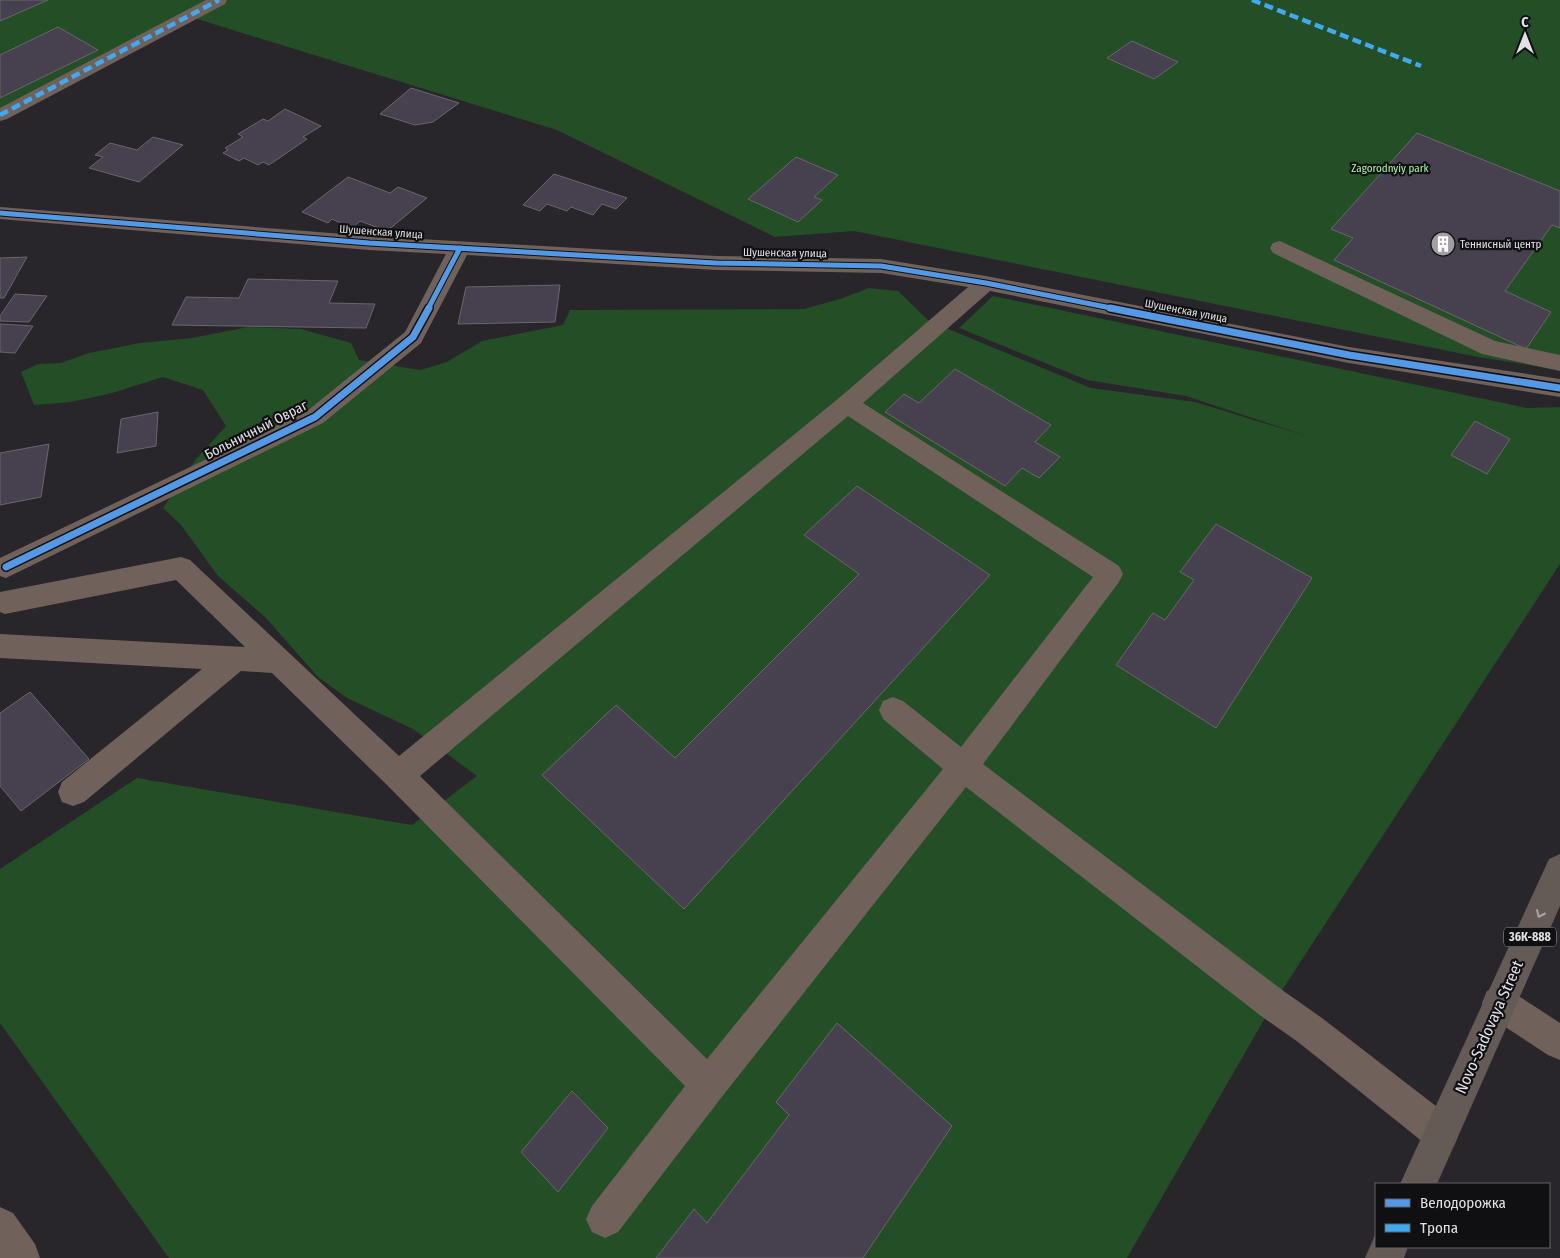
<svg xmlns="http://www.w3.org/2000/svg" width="1560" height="1258" font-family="'Fira Sans Condensed',sans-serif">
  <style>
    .green { fill: #234e26 }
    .building { fill: #47404e; stroke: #69676b }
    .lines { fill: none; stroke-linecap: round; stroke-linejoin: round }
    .minor { fill: #70625a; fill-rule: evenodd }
    .major { fill: #655b56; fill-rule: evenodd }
    .quiet { stroke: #3fa9f5; stroke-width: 4.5; stroke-dasharray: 9 4.5; stroke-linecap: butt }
    .cycleway-far1-casing { stroke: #100f12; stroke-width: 7 }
    .cycleway-casing { stroke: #100f12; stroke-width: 10 }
    .cycleway-far1 { stroke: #5399e6; stroke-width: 5 }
    .cycleway { stroke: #5399e6; stroke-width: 7 }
    .oneway { stroke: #aaa4a5 }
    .labels { text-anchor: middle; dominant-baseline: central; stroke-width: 4.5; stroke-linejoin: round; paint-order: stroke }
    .far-park-label { font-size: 11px; fill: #a7f8a8; stroke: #100f12 }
    .far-street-label { font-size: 11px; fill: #e2e0e5; stroke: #100f12 }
    .far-poi-label { font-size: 11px; fill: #e2e0e5; stroke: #100f12; text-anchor: start }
    .shield { fill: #100f12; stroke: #a3a1a6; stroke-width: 1 }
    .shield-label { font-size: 12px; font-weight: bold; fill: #e2e0e5 }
    .street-label { font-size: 14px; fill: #e2e0e5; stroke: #100f12 }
    .near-street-label { font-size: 16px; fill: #e2e0e5; stroke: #100f12 }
  </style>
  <rect width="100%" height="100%" fill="#28262b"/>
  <g class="green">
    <path d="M 0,0 L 1560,0 L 1560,370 L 1478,357 L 854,231 L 775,237 L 557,130 L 181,14 L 0,109 Z"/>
    <path d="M 869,288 L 898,291 L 929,321 L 1091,388 L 1195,402 L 1307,436 L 1186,396 L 1087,380 L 959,328 L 993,296 L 1527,408 L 1560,407 L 1560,564 L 1273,1004 L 1127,1258 L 169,1258 L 0,1023 L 0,869 L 137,778 L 412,825 L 477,776 L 413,729 L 347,698 L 318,677 L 266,618 L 218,576 L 181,525 L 163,508 L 196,459 L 226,426 L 203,390 L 163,377 L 112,393 L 71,402 L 34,405 L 21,372 L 38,364 L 61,363 L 89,353 L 140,343 L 192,338 L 248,327 L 301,329 L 351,343 L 359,360 L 420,370 L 447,362 L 482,341 L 563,325 L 570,310 L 804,309 L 840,299 Z"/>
  </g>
  <g class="building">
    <path d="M 0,0 L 48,0 L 0,21 Z"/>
    <path d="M 58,27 L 98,50 L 0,98 L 0,55 Z"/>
    <path d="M 1132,41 L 1178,62 L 1154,79 L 1107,58 Z"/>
    <path d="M 411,88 L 459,103 L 433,122 L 415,125 L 380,114 Z"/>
    <path d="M 285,109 L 321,126 L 303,137 L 307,139 L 269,165 L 263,162 L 258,165 L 244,158 L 239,161 L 223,153 L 228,150 L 225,148 L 243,137 L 238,134 L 263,119 L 268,121 Z"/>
    <path d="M 1417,133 L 1560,191 L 1560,228 L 1552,225 L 1505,291 L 1551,312 L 1526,349 L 1334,260 L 1353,238 L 1331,229 Z"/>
    <path d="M 153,137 L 183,145 L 139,182 L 89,168 L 103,157 L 95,155 L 110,143 L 137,150 Z"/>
    <path d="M 796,157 L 838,175 L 814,197 L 822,200 L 798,222 L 748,199 Z"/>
    <path d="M 554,174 L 627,198 L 616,209 L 602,204 L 593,215 L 571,207 L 567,211 L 547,204 L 540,211 L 523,205 Z"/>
    <path d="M 348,177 L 390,193 L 398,187 L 427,198 L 387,231 L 360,221 L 352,228 L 332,219 L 328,223 L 302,212 Z"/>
    <path d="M 27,257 L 4,298 L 0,298 L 0,258 Z"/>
    <path d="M 248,279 L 338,281 L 329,303 L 375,304 L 366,328 L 172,325 L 186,297 L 239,298 Z"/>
    <path d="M 560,285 L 555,322 L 458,324 L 466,287 Z"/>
    <path d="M 15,294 L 47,296 L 29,322 L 0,321 L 0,316 Z"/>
    <path d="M 0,324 L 33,326 L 15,353 L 0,352 Z"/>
    <path d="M 955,369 L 1051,425 L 1035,442 L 1060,457 L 1039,478 L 1022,468 L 1005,486 L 885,412 L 904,394 L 919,403 Z"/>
    <path d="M 158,412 L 156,446 L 117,453 L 121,419 Z"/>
    <path d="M 1475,421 L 1510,439 L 1487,474 L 1451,455 Z"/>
    <path d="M 49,444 L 41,497 L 0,505 L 0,453 Z"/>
    <path d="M 857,486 L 990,575 L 684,909 L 542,775 L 616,705 L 675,758 L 859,574 L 804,535 Z"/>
    <path d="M 1216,524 L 1312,578 L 1216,728 L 1116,665 L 1153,613 L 1165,620 L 1194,580 L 1180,572 Z"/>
    <path d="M 30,692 L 89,759 L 21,811 L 0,786 L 0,713 Z"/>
    <path d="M 837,1023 L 952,1126 L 863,1258 L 656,1258 L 694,1209 L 707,1223 L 789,1115 L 776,1102 Z"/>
    <path d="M 572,1091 L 608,1128 L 558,1192 L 521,1152 Z"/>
  </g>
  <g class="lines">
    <g class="minor">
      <path d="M 206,0 L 227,0 L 225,4 L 7,119 L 0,121 L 0,108 Z"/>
      <path d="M 0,207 L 369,236 L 716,256 L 881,259 L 986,276 L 1349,347 L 1560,379 L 1560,397 L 1349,363 L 990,291 L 863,403 L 1119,566 L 1123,574 L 1119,582 L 983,764 L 1285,992 L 1322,1018 L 1454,1120 L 1459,1133 L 1454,1146 L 1441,1151 L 1428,1146 L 1298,1042 L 1261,1016 L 966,787 L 721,1098 L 618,1232 L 605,1238 L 592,1232 L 586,1219 L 592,1206 L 685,1086 L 387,785 L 272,673 L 241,671 L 84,802 L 73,806 L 62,802 L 58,792 L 62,782 L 202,669 L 0,658 L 0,634 L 245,647 L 176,580 L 5,614 L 0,612 L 0,592 L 181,557 L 190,560 L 399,756 L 839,398 L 968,287 L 881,273 L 716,270 L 467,255 L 421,343 L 323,423 L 6,578 L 0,576 L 0,558 L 307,411 L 405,332 L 446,254 L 369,250 L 0,219 ZM 848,416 L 1093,577 L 961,747 L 903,701 L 893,697 L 883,701 L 879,710 L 883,719 L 943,769 L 707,1059 L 420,776 Z"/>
      <path d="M 1280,241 L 1495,341 L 1560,355 L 1560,371 L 1482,354 L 1273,253 L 1270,248 L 1273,243 Z"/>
      <path d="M 1499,986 L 1511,991 L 1560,1023 L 1560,1060 L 1548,1055 L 1487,1015 L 1482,1003 L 1487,991 Z"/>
      <path d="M 0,1207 L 13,1213 L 35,1244 L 40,1258 L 0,1258 Z"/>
    </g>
    <g class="major">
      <path d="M 1560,854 L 1560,906 L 1437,1184 L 1400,1184 L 1549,859 Z"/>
      <path d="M 1376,1233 L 1376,1247 L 1408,1247 L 1404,1258 L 1365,1258 Z"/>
    </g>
    <g class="quiet">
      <path d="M 1252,0 L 1421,66"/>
      <path d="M 0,115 L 219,0"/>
    </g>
    <defs>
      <g id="cycleway-far1">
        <path d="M 0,213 L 369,243 L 716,263 L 881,266 L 986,283 L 1116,309"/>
        <path d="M 428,309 L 460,248"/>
      </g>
      <g id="cycleway">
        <path d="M 1110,308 L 1349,355 L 1560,388"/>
        <path d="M 6,567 L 315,417 L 413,337 L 429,308"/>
      </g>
    </defs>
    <use href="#cycleway-far1" class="cycleway-far1-casing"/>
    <use href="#cycleway" class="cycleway-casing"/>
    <use href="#cycleway-far1" class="cycleway-far1"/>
    <use href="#cycleway" class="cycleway"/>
  </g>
  <defs><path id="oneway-chevron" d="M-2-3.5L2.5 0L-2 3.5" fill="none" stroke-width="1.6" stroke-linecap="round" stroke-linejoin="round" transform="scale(1.25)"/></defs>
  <use class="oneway" href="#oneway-chevron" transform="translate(1540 914) rotate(114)"/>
  <defs>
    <symbol id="building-disc" viewBox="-11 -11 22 22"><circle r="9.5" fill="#a19fa4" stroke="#100f12"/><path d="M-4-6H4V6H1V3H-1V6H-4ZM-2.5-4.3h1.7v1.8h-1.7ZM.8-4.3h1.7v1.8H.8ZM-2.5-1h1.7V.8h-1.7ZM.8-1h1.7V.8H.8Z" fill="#fff"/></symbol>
  </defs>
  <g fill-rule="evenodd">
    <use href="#building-disc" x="1429" y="230" width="28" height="28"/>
  </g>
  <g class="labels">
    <g class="far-park-label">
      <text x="1390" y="168">Zagorodnyiy park</text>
    </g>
    <g class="far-street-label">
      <text transform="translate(381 232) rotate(4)">Шушенская улица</text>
      <text transform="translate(785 253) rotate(1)">Шушенская улица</text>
      <text transform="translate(1186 311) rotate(11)">Шушенская улица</text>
    </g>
    <g class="far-poi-label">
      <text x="1460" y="244">Теннисный центр</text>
    </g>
    <rect class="shield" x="1504" y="927.5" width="52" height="19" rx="4"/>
    <g class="shield-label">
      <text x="1530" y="937">36К-888</text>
    </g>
    <g class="street-label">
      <text transform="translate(256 430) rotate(-27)">Больничный Овраг</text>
    </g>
    <g class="near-street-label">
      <text transform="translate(1489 1027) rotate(-66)">Novo-Sadovaya Street</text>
    </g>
  </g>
  <rect x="1375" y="1183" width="175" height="65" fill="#100f12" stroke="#646366"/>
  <rect x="1385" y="1199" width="25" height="8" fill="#5399e6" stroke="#646366"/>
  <text x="1420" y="1208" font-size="15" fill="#e2e0e5">Велодорожка</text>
  <rect x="1385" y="1224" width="25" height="8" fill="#3fa9f5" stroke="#646366"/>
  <text x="1420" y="1233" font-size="15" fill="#e2e0e5">Тропа</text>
  <g transform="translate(1525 35)" stroke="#100f12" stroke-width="4" paint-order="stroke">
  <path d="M0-4L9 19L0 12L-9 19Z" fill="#e2e0e5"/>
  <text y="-8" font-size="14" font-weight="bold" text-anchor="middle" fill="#e2e0e5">С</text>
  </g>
</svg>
